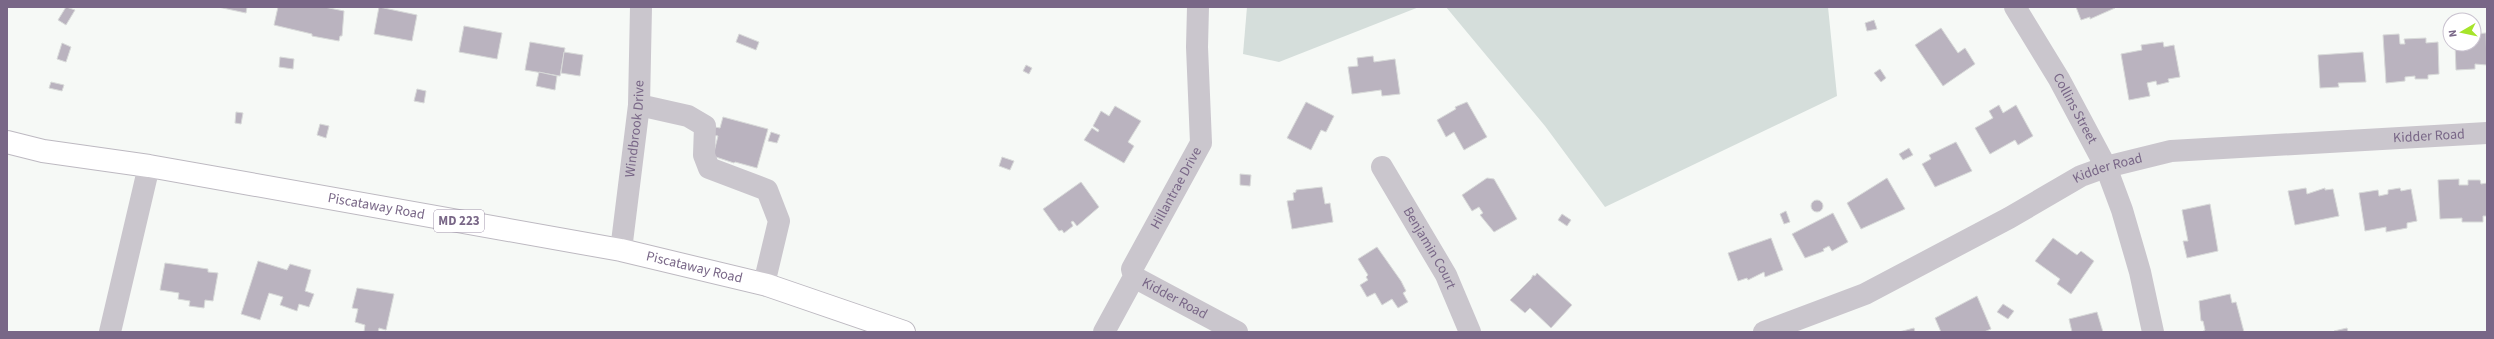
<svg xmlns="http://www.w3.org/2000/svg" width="2494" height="339" font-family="'Source Sans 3',sans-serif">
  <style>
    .green { fill: #d5dedb }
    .building { fill: #bab3bf; stroke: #d8dad9 }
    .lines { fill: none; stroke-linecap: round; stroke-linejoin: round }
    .major-casing { stroke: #bdb9c1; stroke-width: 24 }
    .minor { stroke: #cac6cd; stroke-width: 22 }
    .major { stroke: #fff; stroke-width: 22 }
    .labels { text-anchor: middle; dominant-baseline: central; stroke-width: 4; stroke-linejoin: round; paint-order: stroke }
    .shield { fill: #fff; stroke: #a195ab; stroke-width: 1 }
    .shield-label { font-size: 13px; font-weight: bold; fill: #796787 }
    .street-label { font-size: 14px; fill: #796787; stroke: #fff }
  </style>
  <rect width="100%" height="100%" fill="#f6f9f6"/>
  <g class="green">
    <path d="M 1247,7 L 1419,7 L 1279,62 L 1243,54 Z"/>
    <path d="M 1446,7 L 1828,7 L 1837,96 L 1605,207 L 1545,126 Z"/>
  </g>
  <g class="building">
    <path d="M 66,7 L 75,10 L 66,25 L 58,20 Z"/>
    <path d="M 218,7 L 247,7 L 246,13 Z"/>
    <path d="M 278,7 L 324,7 L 344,11 L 342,36 L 340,36 L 339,41 L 312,36 L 312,34 L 274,25 Z"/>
    <path d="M 379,7 L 417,15 L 412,41 L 374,34 Z"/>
    <path d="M 2076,7 L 2114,7 L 2115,8 L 2090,19 L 2090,17 L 2081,20 Z"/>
    <path d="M 1874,20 L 1877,29 L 1867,31 L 1865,23 Z"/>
    <path d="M 464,26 L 502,33 L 497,59 L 459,52 Z"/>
    <path d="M 1941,28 L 1958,53 L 1965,48 L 1975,64 L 1943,86 L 1915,45 Z"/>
    <path d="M 2486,33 L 2487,65 L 2475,64 L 2475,69 L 2456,70 L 2455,44 L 2474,44 L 2474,34 Z"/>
    <path d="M 739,34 L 759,42 L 756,50 L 736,42 Z"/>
    <path d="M 2399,34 L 2400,44 L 2405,44 L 2404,39 L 2426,38 L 2426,43 L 2438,42 L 2439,74 L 2428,75 L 2428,79 L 2415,79 L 2415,76 L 2405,77 L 2405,81 L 2386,83 L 2383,35 Z"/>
    <path d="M 530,42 L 565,48 L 560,76 L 525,70 Z"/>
    <path d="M 2163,42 L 2164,47 L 2174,45 L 2180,77 L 2168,79 L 2169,82 L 2157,85 L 2156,81 L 2147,83 L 2150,96 L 2129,100 L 2121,54 L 2142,50 L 2141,45 Z"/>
    <path d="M 62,43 L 71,47 L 66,62 L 57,59 Z"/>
    <path d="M 564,52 L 583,55 L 580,76 L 561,73 Z"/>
    <path d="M 2363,52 L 2366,82 L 2338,83 L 2339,87 L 2320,88 L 2318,55 Z"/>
    <path d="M 1373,56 L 1374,62 L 1395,59 L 1400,94 L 1382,96 L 1381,90 L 1352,94 L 1348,67 L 1358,66 L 1357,58 Z"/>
    <path d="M 280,57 L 294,59 L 293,69 L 279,67 Z"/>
    <path d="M 1026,65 L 1032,68 L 1029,74 L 1023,71 Z"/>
    <path d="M 1880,69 L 1886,78 L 1881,82 L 1874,73 Z"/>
    <path d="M 539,72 L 557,76 L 555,90 L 536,86 Z"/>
    <path d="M 51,82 L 64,85 L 62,91 L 49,88 Z"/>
    <path d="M 417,89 L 426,91 L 424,103 L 414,101 Z"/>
    <path d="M 1306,102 L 1334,116 L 1326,132 L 1321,130 L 1311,150 L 1287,138 Z"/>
    <path d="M 1467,102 L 1487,137 L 1464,150 L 1454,132 L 1446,137 L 1437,120 L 1456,109 L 1455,107 Z"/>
    <path d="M 1999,105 L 2003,113 L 2016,105 L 2033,136 L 2018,145 L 2015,140 L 1990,154 L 1975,128 L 1993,118 L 1989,111 Z"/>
    <path d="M 1115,106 L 1141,121 L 1128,142 L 1134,146 L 1124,163 L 1084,140 L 1092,128 L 1098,132 L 1099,130 L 1093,126 L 1101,111 L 1109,116 Z"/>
    <path d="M 236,112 L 243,113 L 241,124 L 235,123 Z"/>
    <path d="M 723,117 L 768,129 L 757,168 L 735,162 L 734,163 L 713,156 L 718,136 L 713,135 L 715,127 L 720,128 Z"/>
    <path d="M 320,124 L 329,126 L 326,138 L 317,135 Z"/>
    <path d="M 771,132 L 780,135 L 777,143 L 768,141 Z"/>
    <path d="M 1956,142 L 1972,171 L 1935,187 L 1922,164 L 1931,159 L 1929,155 Z"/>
    <path d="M 1909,148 L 1913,155 L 1903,160 L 1899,154 Z"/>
    <path d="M 1002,157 L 1014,161 L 1010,170 L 999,166 Z"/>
    <path d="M 1240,174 L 1251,175 L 1250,186 L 1240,185 Z"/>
    <path d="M 1487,178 L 1494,179 L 1517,219 L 1494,232 L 1480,215 L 1483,213 L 1479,207 L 1472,211 L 1462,195 Z"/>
    <path d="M 1887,178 L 1905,209 L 1861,229 L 1847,203 Z"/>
    <path d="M 2459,179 L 2459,185 L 2468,185 L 2468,180 L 2480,180 L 2481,184 L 2487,183 L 2487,216 L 2483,216 L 2483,222 L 2462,222 L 2462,218 L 2440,219 L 2438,180 Z"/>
    <path d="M 1081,182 L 1099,207 L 1077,226 L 1073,221 L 1071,222 L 1073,226 L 1064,233 L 1062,230 L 1059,231 L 1043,209 Z"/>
    <path d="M 1322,187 L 1325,204 L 1330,203 L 1333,222 L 1292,229 L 1287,201 L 1294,200 L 1293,193 L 1296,192 L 1296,190 Z"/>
    <path d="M 2306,188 L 2307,194 L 2325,188 L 2325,190 L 2333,189 L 2339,216 L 2295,225 L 2288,191 Z"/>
    <path d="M 2400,188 L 2401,191 L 2411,189 L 2417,221 L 2407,223 L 2407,228 L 2386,232 L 2386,227 L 2365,231 L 2359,193 L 2378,190 L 2379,196 L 2388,194 L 2388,190 Z"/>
    <circle cx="1817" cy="206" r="6"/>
    <path d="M 2210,204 L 2218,251 L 2187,258 L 2183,241 L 2188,241 L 2182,210 Z"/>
    <path d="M 1786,211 L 1790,222 L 1784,224 L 1780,214 Z"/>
    <path d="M 1833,213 L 1848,242 L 1832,251 L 1829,246 L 1823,249 L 1824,251 L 1805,258 L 1792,234 Z"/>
    <path d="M 1562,214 L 1571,220 L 1567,226 L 1558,220 Z"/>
    <path d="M 1771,238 L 1783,270 L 1765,277 L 1764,272 L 1748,280 L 1747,278 L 1738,281 L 1728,253 Z"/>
    <path d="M 2053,238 L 2077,255 L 2081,251 L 2094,261 L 2071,294 L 2057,284 L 2060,279 L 2035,261 Z"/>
    <path d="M 1377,247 L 1401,281 L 1406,291 L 1403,293 L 1408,302 L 1398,308 L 1392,299 L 1382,305 L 1375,293 L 1367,297 L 1360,285 L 1368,280 L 1366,277 L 1368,275 L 1358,259 Z"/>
    <path d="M 258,261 L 287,270 L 290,264 L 311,270 L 305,291 L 314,294 L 309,307 L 299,304 L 297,311 L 280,305 L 283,297 L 269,293 L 260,320 L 241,314 Z"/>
    <path d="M 165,263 L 208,269 L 208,272 L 218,273 L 213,301 L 205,300 L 204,308 L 189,306 L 190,301 L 178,299 L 179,293 L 160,290 Z"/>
    <path d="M 1537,273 L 1572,305 L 1551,328 L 1530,308 L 1525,313 L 1510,300 L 1531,279 L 1533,275 L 1535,276 Z"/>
    <path d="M 357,288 L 394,294 L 386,330 L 379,328 L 378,332 L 364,332 L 365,325 L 355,322 L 358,309 L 352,308 Z"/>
    <path d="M 2230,294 L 2232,303 L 2236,302 L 2244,332 L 2202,332 L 2205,330 L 2203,321 L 2201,321 L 2199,301 Z"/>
    <path d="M 1977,296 L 1991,329 L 1984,332 L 1941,332 L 1935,318 Z"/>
    <path d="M 2003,304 L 2014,311 L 2008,319 L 1997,312 Z"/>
    <path d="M 2097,312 L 2103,332 L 2072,332 L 2069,319 Z"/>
    <path d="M 1914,328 L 1915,332 L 1899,332 Z"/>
    <path d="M 2347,328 L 2348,332 L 2335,332 L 2334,331 Z"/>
  </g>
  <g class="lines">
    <defs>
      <g id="major">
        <path id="s7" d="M 7,142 L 43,151 L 149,166 L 621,250 L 767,285 L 904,332"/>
      </g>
    </defs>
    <use href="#major" class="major-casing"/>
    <g class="minor">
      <path id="s1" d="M 2015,7 L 2059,79 L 2106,167 L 2122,210 L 2140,272 L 2153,332"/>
      <path d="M 639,105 L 688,116 L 705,126 L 704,155 L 709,168 L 767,190 L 779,221 L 764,284"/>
      <path id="s2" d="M 1382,167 L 1446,275 L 1470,332"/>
      <path id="s3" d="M 621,250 L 639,105 L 641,7"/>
      <path id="s4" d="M 1134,277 L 1237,332"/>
      <path d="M 110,332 L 149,166"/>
      <path id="s5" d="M 1104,332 L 1134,277 L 1132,269 L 1201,143 L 1197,47 L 1198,7"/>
      <path id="s6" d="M 1764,332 L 1865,294 L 2009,218 L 2081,176 L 2106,167 L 2171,151 L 2487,133"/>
    </g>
    <use href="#major" class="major"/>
  </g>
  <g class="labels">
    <rect class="shield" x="434" y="210" width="50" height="22" rx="3"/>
    <g class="shield-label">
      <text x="459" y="221">MD 223</text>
    </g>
    <g class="street-label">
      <text stroke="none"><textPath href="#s1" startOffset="118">Collins Street</textPath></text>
      <text stroke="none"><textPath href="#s3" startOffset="122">Windbrook Drive</textPath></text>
      <text stroke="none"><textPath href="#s6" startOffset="706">Kidder Road</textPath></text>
      <text stroke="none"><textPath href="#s6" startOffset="382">Kidder Road</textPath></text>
      <text stroke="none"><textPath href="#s5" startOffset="163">Hillantrae Drive</textPath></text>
      <text stroke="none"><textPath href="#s7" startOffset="375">Piscataway Road</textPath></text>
      <text stroke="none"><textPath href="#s2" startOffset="94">Benjamin Court</textPath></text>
      <text stroke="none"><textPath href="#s7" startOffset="699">Piscataway Road</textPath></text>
      <text stroke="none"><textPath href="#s4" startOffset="46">Kidder Road</textPath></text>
    </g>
  </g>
  <rect width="2494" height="339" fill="none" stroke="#796787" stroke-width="16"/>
  <g transform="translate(2462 32) rotate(261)"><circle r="19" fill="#ffffff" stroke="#c9c2cf"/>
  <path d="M0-3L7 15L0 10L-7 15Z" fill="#a6e42a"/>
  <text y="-6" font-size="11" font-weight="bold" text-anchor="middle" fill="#796787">N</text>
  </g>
</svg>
